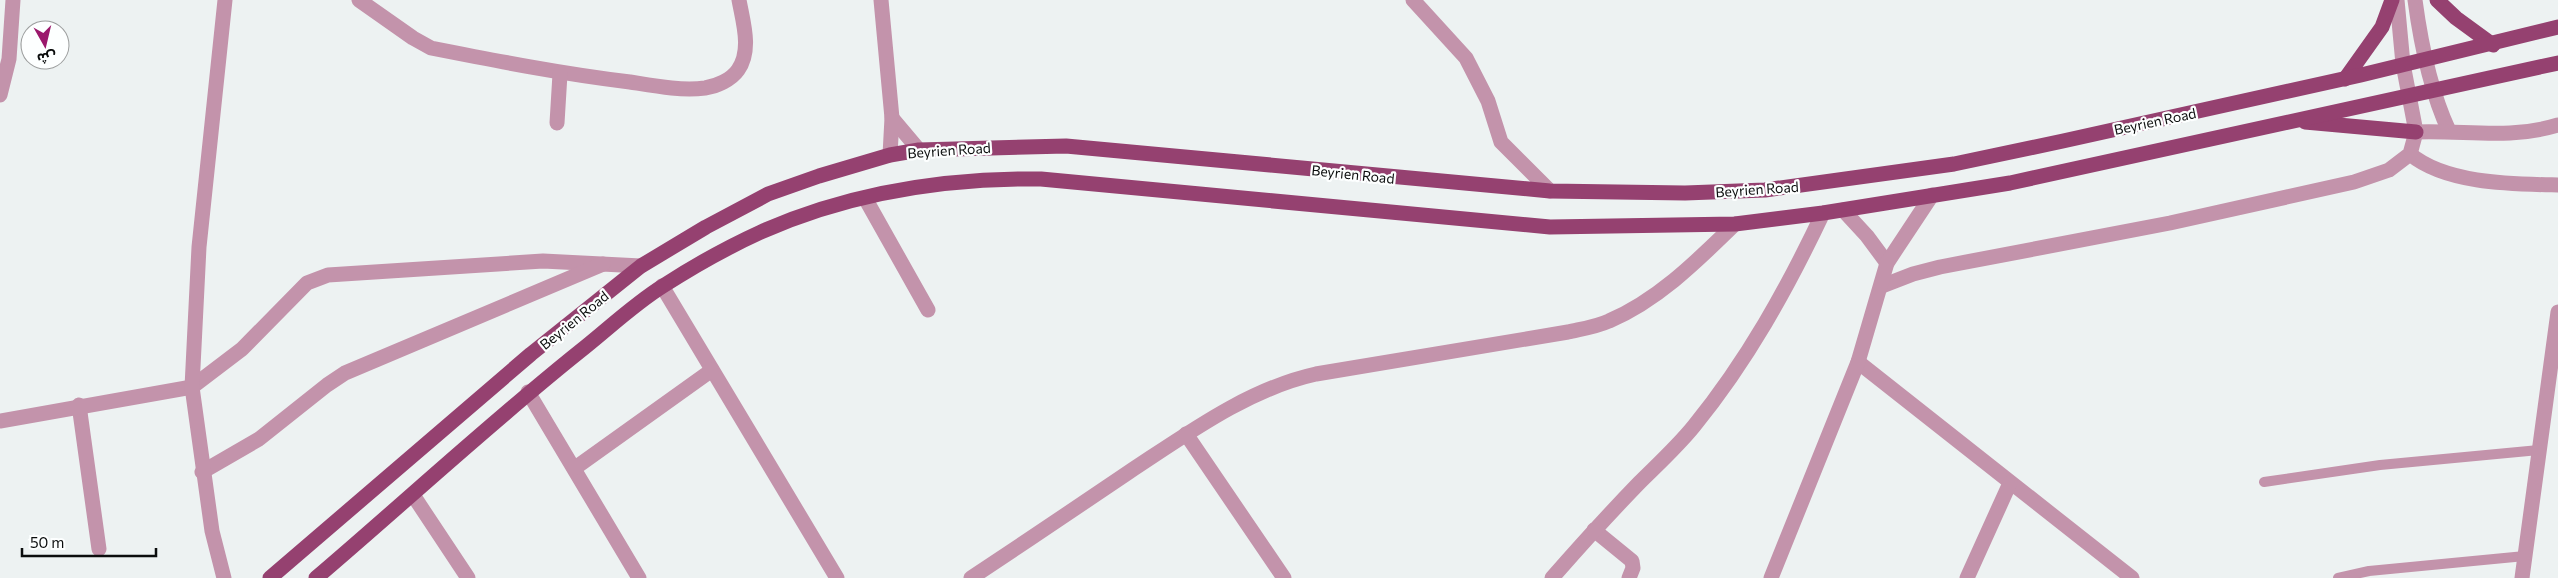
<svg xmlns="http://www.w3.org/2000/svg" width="2558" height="578" font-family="Commissioner,'Noto Sans Arabic',sans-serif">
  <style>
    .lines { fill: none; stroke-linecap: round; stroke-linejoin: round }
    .service { stroke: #c393ab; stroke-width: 10 }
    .minor { stroke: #c393ab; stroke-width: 15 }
    .primary { stroke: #954170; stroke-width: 15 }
    .labels { text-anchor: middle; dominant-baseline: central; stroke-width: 4.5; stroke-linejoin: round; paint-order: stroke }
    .street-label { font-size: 14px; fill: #0b0d0d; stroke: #fdffff }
  </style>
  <rect width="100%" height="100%" fill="#edf2f2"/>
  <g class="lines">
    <g class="service">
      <path d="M 2264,482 L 2380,465 L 2539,450"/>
      <path d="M 2338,578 L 2369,571 L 2525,556"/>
    </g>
    <g class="minor">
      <path d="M 359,0 L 413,38 L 431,48 C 497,61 563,74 630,82 C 655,86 681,91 705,88 C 717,86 731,80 738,70 C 752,50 743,22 739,0"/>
      <path d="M 881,0 L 892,118 L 890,155"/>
      <path d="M 1413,0 L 1466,58 L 1488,101 L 1501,142 L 1550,191"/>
      <path d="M 2415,0 C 2421,45 2430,90 2449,131"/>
      <path d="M 0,95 L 9,59 L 13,0"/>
      <path d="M 892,118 L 919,150"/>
      <path d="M 557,123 L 560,74"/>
      <path d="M 2416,132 C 2466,130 2509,140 2558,125"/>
      <path d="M 2410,154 C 2446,184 2512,184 2558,185"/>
      <path d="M 865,198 L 928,310"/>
      <path d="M 1843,210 L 1867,236 L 1887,263"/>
      <path d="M 662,286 L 837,578"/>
      <path d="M 1882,286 L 1913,274 L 1940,267 L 2170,223 L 2354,182 L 2389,170 L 2410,154 L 2416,132 L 2403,64 L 2397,0"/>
      <path d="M 1858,362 L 2132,578"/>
      <path d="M 528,392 L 639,578"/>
      <path d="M 79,405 L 99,549"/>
      <path d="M 0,421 L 192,387 L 242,349 L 307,283 L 328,275 L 543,261 L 641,266"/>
      <path d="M 1186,434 L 1284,578"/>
      <path d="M 575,468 L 712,370"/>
      <path d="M 202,472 L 259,439 L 327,385 L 345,373 L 603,264"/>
      <path d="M 413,495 L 468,578"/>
      <path d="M 1594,530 L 1632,561 L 1633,568 L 1629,578"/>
      <path d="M 224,578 L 212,531 L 192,387 L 199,247 L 225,0"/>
      <path d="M 971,578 C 1024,543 1076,508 1129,472 C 1187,434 1248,389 1316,374 L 1568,332 C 1581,329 1596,327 1609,321 C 1658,300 1697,261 1735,224"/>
      <path d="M 1552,578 C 1580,546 1609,514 1639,483 C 1657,465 1677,447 1694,426 C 1747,361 1787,289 1823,213"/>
      <path d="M 1771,578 L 1858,362 L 1887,263 L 1932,195"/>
      <path d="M 1967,578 L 2010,483"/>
      <path d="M 2522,578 L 2558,312"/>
    </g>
    <g class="primary">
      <path d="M 2437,0 L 2456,18 L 2493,45"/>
      <path d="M 2345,79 L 2382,27 L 2392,0"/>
      <path d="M 2305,122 L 2416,132"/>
      <path d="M 270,578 L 531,354 L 641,266 L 706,227 L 768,194 L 819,176 L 890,155 L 919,150 L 1066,146 L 1550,191 L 1685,193 L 1765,190 L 1954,164 L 2063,141 L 2361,75 L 2558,27"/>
      <path d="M 316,578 C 404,503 489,424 579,352 C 607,330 634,304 663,286 C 694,266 728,247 761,232 C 849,193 945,178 1041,179 L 1550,227 L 1735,224 L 1823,213 L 2010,183 L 2558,63"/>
    </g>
  </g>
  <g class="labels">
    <g class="street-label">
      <text transform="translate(2155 121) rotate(-12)">Beyrien Road</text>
      <text transform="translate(949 150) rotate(-4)">Beyrien Road</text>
      <text transform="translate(1353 174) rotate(6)">Beyrien Road</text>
      <text transform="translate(1757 189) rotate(-4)">Beyrien Road</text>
      <text transform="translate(574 320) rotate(-39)">Beyrien Road</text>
    </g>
  </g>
  <g transform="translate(45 45) rotate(172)"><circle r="24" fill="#fdffff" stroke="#9c9e9e"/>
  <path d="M0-4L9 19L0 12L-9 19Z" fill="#9b186c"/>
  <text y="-8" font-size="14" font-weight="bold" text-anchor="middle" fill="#0b0d0d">ش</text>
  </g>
  <path d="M22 548v8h134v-8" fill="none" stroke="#0b0d0d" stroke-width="2.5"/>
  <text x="30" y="548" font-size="15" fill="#0b0d0d" stroke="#fdffff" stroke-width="4" paint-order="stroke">50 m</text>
</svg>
